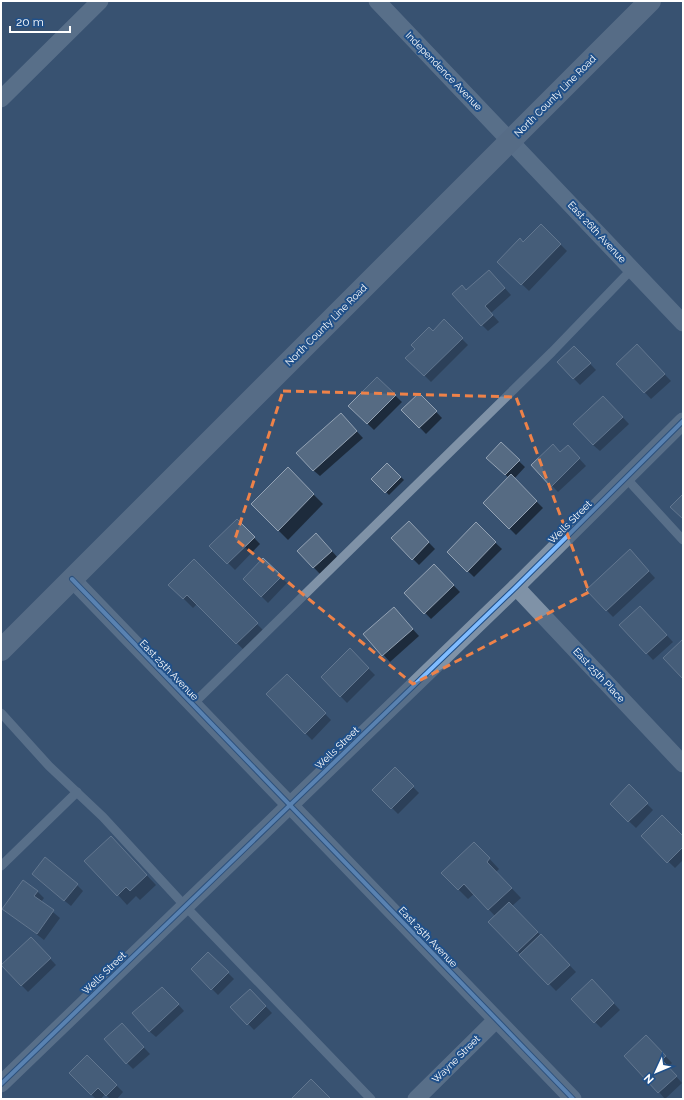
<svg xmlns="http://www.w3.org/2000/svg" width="684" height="1100" font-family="Raleway,sans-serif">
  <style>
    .shadow { fill: #0007 }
    .building { fill: #566b83; stroke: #93a2b4 }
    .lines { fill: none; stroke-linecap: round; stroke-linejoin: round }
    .service { stroke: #7f92a7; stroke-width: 9 }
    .minor { stroke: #7f92a7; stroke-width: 17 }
    .secondary { stroke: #7b8da1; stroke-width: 22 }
    .cycleway-casing { stroke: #205089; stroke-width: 6 }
    .cycleway { stroke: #80bcff; stroke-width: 4 }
    .marked { fill: none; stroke: #ee8249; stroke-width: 3; stroke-dasharray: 8 5; stroke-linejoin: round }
    .labels { text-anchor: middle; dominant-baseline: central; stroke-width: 4; stroke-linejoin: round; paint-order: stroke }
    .street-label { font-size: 10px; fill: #fff; stroke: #205089 }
  </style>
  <rect width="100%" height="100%" fill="#385271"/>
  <g class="shadow">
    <path d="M 541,225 L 567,251 L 529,291 L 499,262 L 523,243 Z"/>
    <path d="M 495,277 L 511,295 L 491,313 L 499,322 L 488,331 L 482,325 L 466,291 Z"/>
    <path d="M 444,321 L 468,345 L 431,382 L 407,358 Z"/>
    <path d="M 637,346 L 671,381 L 651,399 L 618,364 Z"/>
    <path d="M 574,347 L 596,370 L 580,385 L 558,362 Z"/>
    <path d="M 377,378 L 402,402 L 374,430 L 349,406 Z"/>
    <path d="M 419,394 L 442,418 L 426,434 L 403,410 Z"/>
    <path d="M 610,404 L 629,424 L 600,451 L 593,445 Z"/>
    <path d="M 347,421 L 363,438 L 320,476 L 313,470 Z"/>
    <path d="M 501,444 L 525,467 L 514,479 L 543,508 L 516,535 L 484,503 L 509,478 L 488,458 Z"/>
    <path d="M 574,453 L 586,466 L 558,492 L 532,465 L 560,454 Z"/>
    <path d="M 387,464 L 404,480 L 389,495 L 373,479 Z"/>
    <path d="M 288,469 L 323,504 L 288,540 L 252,504 Z"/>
    <path d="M 237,520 L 260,544 L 235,570 L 211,546 Z"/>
    <path d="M 409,522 L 435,549 L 419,565 L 392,538 Z"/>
    <path d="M 476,524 L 502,549 L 474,577 L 448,552 Z"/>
    <path d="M 323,541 L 338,558 L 320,574 L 298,551 Z"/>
    <path d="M 636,557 L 655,578 L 613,617 L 587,590 Z"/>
    <path d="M 263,560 L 287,583 L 268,603 L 244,579 Z"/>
    <path d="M 194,561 L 266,633 L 247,653 L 197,604 L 193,608 L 170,585 Z"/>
    <path d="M 434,565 L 460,592 L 431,619 L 406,593 Z"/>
    <path d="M 646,613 L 673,642 L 653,660 L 621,625 Z"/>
    <path d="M 400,615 L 419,636 L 390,662 L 364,634 Z"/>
    <path d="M 350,650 L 375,675 L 347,703 L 322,677 Z"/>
    <path d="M 287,675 L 331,720 L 312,740 L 267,694 Z"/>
    <path d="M 395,769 L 419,793 L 398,814 L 374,790 Z"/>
    <path d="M 629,786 L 653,810 L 636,828 L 611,804 Z"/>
    <path d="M 642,836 L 683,837 L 683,860 L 675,868 Z"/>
    <path d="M 120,847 L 156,885 L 140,900 L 136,896 L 127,905 L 118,895 Z"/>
    <path d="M 484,853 L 499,869 L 496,872 L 521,898 L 512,906 L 576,972 L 556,991 L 489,922 L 495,916 L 474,894 L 468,899 L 442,873 Z"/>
    <path d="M 39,880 L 77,885 L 83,891 L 71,906 Z"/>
    <path d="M 37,891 L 44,898 L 41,902 L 60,918 L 44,940 L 4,909 Z"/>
    <path d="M 31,938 L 56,965 L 28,992 L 2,965 Z"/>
    <path d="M 208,953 L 234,979 L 218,995 L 192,969 Z"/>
    <path d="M 592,980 L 620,1010 L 601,1028 L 572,999 Z"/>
    <path d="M 250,990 L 272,1013 L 254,1030 L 232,1007 Z"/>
    <path d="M 169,994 L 184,1011 L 156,1037 L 149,1031 Z"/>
    <path d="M 128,1031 L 150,1054 L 133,1069 L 127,1063 Z"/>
    <path d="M 653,1043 L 672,1063 L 668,1067 L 682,1083 L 665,1099 L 659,1092 Z"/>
    <path d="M 87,1056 L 123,1092 L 117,1099 L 110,1099 L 105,1094 L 101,1099 L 96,1099 L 70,1073 Z"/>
  </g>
  <g class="building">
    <path d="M 541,224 L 561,244 L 521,285 L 497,262 L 520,238 L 523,242 Z"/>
    <path d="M 489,270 L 505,288 L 485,306 L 493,315 L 481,326 L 452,294 L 462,285 L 466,290 Z"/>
    <path d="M 444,319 L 463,338 L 424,376 L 405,358 L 415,349 L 411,345 L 429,327 L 433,331 Z"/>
    <path d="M 637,344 L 665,374 L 644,393 L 616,364 Z"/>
    <path d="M 574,346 L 591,363 L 573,379 L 557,362 Z"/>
    <path d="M 377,377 L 396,395 L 367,424 L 348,406 Z"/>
    <path d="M 419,393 L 437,411 L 419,428 L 401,410 Z"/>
    <path d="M 603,396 L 623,417 L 593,445 L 573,424 Z"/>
    <path d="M 341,413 L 357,431 L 313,471 L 296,453 Z"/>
    <path d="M 501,442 L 520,460 L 505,475 L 486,458 Z"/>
    <path d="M 553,444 L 560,452 L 568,445 L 580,458 L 551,487 L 531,465 Z"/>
    <path d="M 387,463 L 401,477 L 385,493 L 371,479 Z"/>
    <path d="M 288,467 L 314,494 L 278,531 L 251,504 Z"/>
    <path d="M 511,474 L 537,501 L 509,529 L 483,503 Z"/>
    <path d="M 683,494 L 683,519 L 670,507 Z"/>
    <path d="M 237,519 L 255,537 L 227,564 L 209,546 Z"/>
    <path d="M 409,521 L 429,542 L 412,560 L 391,538 Z"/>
    <path d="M 476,522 L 496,542 L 467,572 L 447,552 Z"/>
    <path d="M 316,533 L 332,551 L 313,568 L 297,551 Z"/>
    <path d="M 630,549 L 649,571 L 606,611 L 586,590 Z"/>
    <path d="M 263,558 L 282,576 L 261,597 L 243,579 Z"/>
    <path d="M 194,559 L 258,623 L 236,644 L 187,595 L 183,599 L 168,585 Z"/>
    <path d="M 434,564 L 454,585 L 424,614 L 404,593 Z"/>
    <path d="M 640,606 L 667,635 L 646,654 L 619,625 Z"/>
    <path d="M 394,607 L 413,629 L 382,656 L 363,634 Z"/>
    <path d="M 683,639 L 683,679 L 663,658 Z"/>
    <path d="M 350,648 L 369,668 L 340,697 L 321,677 Z"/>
    <path d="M 287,674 L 326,713 L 305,734 L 266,694 Z"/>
    <path d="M 395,767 L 414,786 L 391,809 L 372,790 Z"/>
    <path d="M 629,784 L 648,803 L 628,822 L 610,804 Z"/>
    <path d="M 662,815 L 683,836 L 683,847 L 667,863 L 641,836 Z"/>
    <path d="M 111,836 L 147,875 L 130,891 L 126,887 L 117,896 L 84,861 Z"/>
    <path d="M 474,842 L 490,858 L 487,862 L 512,888 L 488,910 L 464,884 L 458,890 L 441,873 Z"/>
    <path d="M 45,857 L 78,884 L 64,901 L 32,874 Z"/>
    <path d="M 23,880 L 38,891 L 34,896 L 54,910 L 37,934 L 2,909 Z"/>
    <path d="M 509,902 L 538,932 L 517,952 L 488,922 Z"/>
    <path d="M 541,934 L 570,965 L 548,985 L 519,955 Z"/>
    <path d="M 31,937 L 51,958 L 21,986 L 1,965 Z"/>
    <path d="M 208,952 L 229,972 L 211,990 L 191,969 Z"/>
    <path d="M 592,979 L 614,1003 L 594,1023 L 571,999 Z"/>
    <path d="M 162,987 L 179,1004 L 149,1032 L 132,1013 Z"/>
    <path d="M 250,989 L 266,1006 L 247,1025 L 230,1007 Z"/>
    <path d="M 122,1023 L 144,1047 L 126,1064 L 104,1039 Z"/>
    <path d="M 646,1035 L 666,1056 L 662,1060 L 677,1076 L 658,1093 L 624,1056 Z"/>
    <path d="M 87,1055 L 117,1085 L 106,1096 L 98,1088 L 91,1095 L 69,1073 Z"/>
    <path d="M 311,1079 L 331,1099 L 291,1099 Z"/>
  </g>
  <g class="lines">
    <g class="service">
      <path d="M 626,478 L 683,540"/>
      <path d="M 192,705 L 552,352 L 632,269"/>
      <path d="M 1,713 L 49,766 L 103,817 L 185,906 L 371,1099"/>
      <path d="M 1,866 L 77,792"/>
    </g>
    <g class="minor">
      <path d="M 377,1 L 683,323"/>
      <path d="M 1,99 L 100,1"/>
      <path d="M 72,579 L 573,1099"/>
      <path d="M 516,587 L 683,764"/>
      <path d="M 1,1084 L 516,587 L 683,421"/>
      <path d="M 416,1099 L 496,1020"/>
    </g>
    <path class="secondary" d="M 1,650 L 650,1"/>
    <defs>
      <g id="cycleway">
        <path d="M 72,579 L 573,1099"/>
        <path d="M 1,1084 L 516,587 L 683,421"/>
      </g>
    </defs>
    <use href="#cycleway" class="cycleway-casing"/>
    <use href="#cycleway" class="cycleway"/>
  </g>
  <path d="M0 0H684V1100H0ZM 283,391 L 516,397 L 589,592 L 413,684 L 235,539 Z" fill="#385271" fill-opacity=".55" fill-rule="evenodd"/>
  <path class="marked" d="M 283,391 L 516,397 L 589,592 L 413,684 L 235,539 Z"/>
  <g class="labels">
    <g class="street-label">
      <text transform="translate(444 71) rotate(46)">Independence Avenue</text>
      <text transform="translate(555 96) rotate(-45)">North County Line Road</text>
      <text transform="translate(597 232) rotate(47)">East 26th Avenue</text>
      <text transform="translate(326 325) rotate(-45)">North County Line Road</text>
      <text transform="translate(570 522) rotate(-45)">Wells Street</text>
      <text transform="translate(169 670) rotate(46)">East 25th Avenue</text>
      <text transform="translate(599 675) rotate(47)">East 25th Place</text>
      <text transform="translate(337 748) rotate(-44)">Wells Street</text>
      <text transform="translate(428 937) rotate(46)">East 25th Avenue</text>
      <text transform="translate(104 973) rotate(-44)">Wells Street</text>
      <text transform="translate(456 1059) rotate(-45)">Wayne Street</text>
    </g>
  </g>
  <rect width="684" height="1100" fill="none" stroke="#ffffff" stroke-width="4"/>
  <g transform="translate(656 1072) rotate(226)" stroke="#205089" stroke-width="3" paint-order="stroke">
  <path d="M0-3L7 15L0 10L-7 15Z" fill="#ffffff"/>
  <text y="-6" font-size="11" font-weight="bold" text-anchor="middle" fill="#ffffff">N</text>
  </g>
  <path d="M10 26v6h60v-6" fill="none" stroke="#ffffff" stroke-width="2"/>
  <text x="16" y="26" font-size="12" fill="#ffffff" stroke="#205089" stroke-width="3" paint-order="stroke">20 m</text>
</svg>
